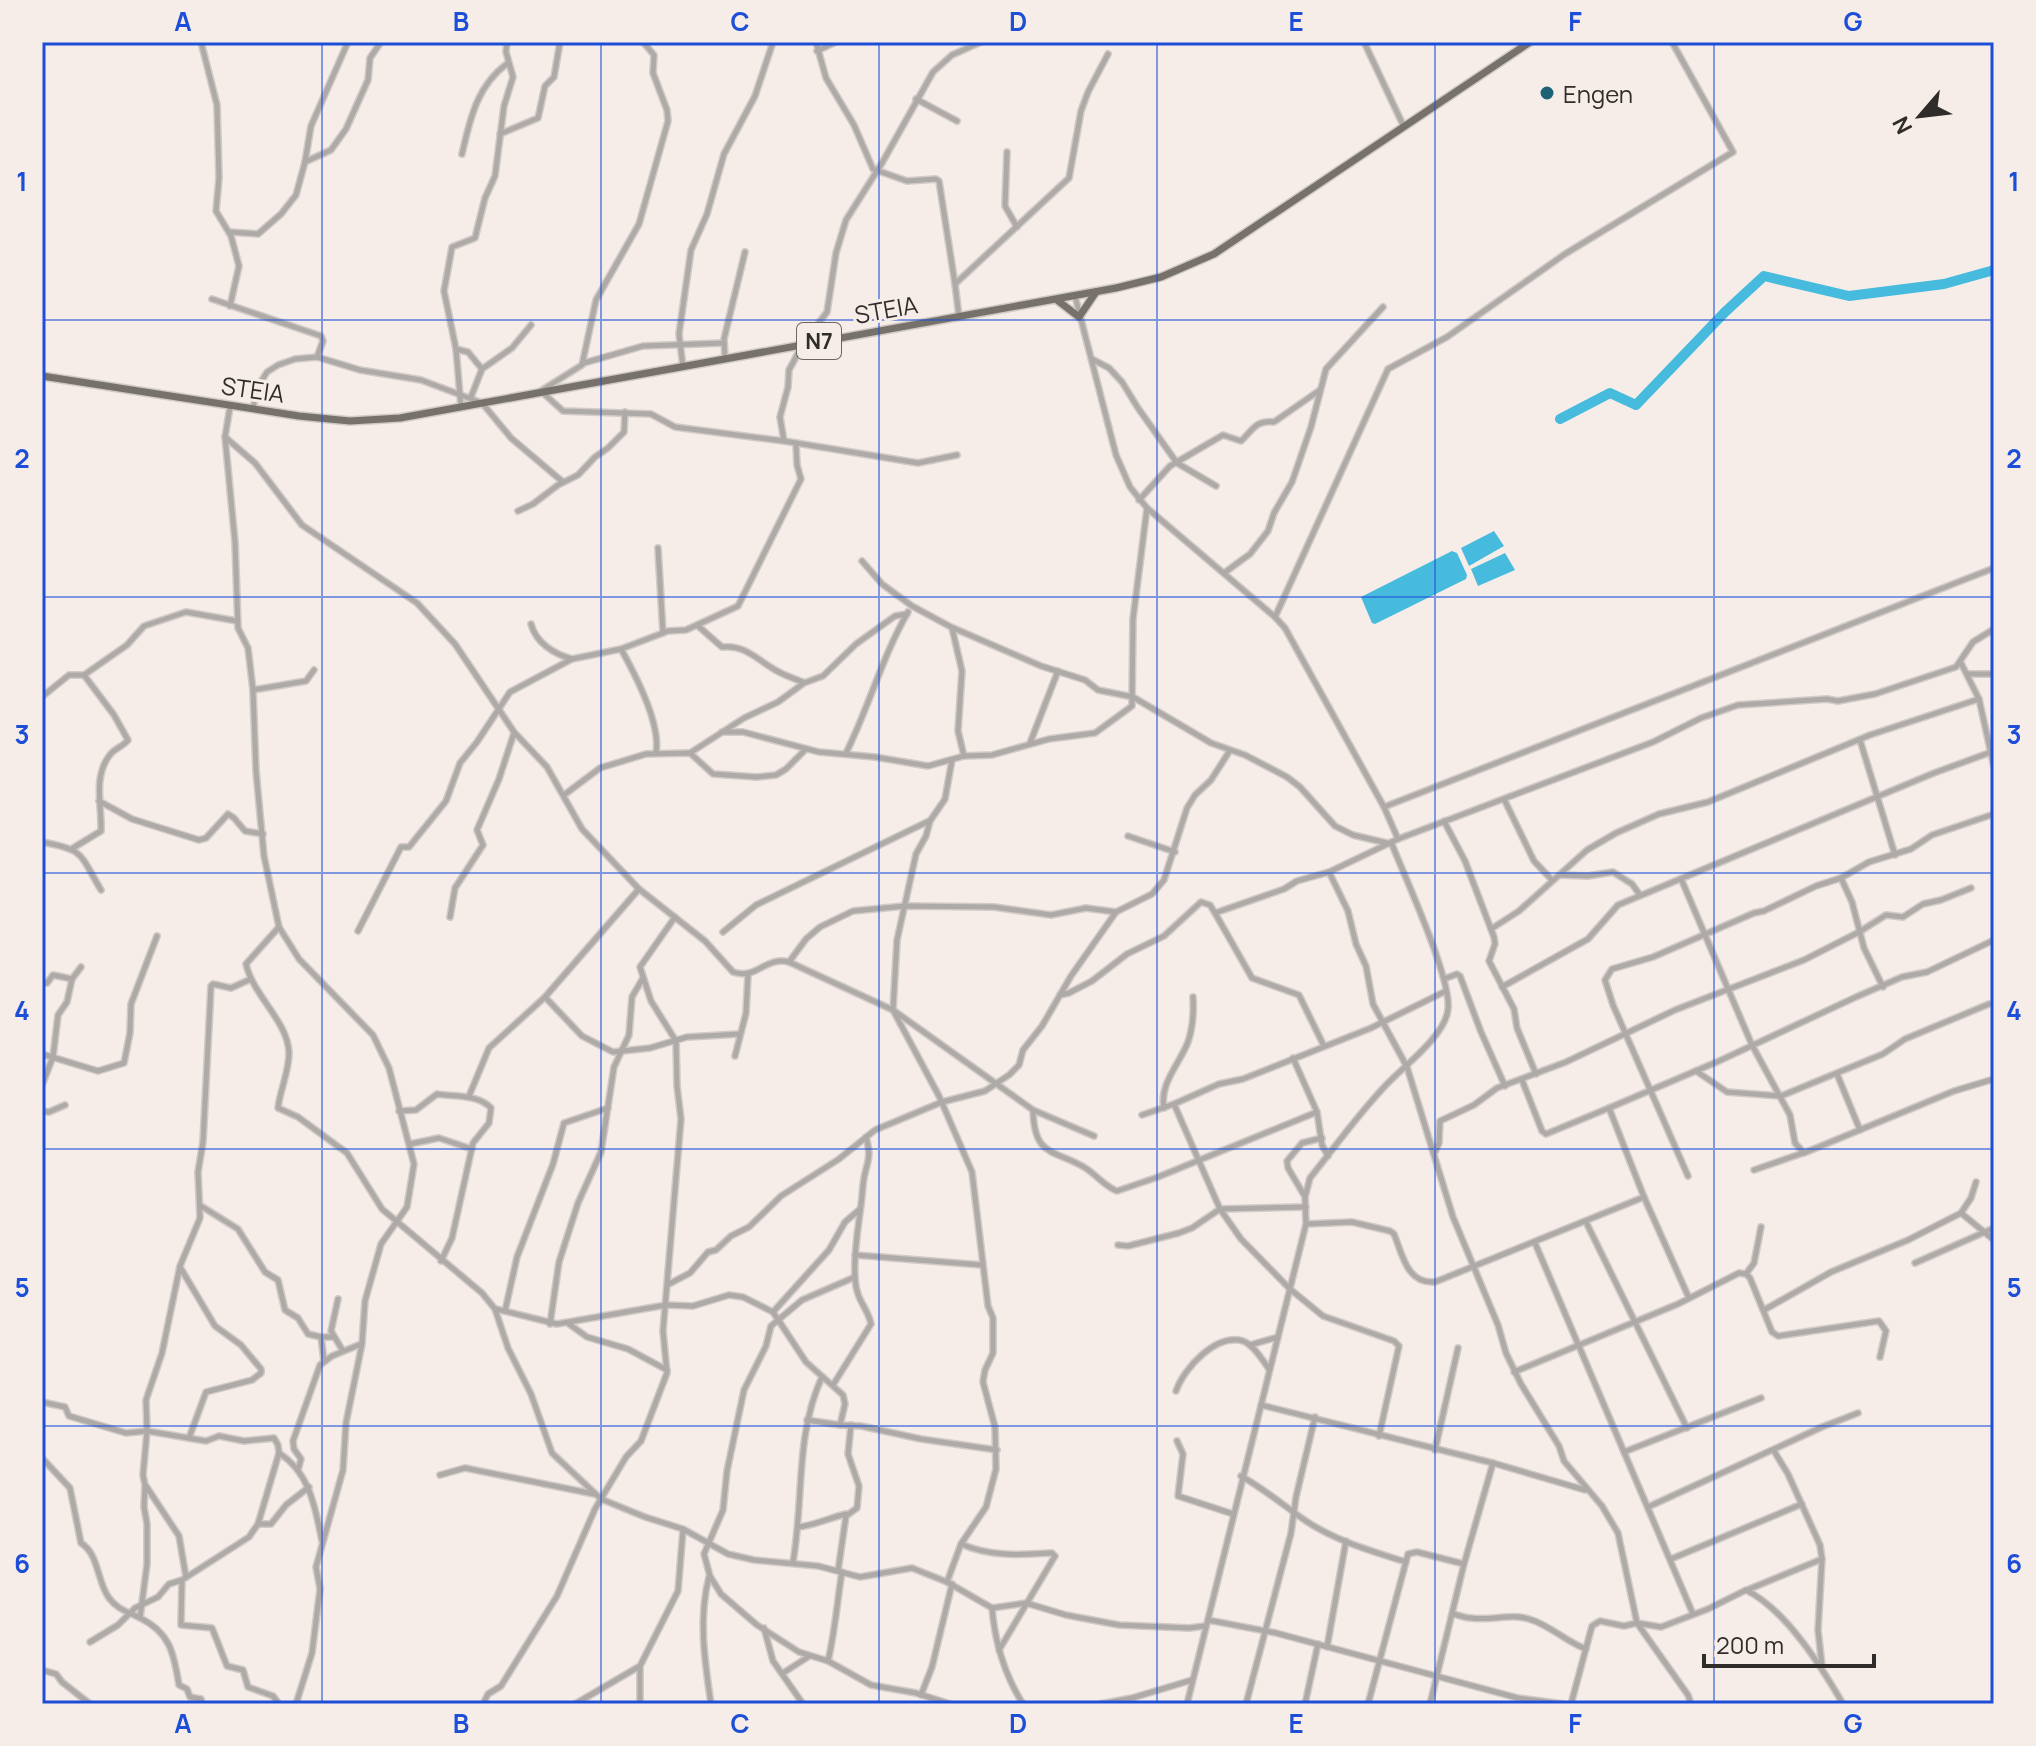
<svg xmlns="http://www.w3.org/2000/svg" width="2036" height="1746" font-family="Manrope,sans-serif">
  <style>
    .water { fill: #47bbdd }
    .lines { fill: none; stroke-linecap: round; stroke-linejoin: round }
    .river { stroke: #47bbdd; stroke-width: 10 }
    .minor-casing { stroke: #d2cac6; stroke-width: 8 }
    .primary-casing { stroke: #d2cac6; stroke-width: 10 }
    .minor { stroke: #aeaaa8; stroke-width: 5 }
    .primary { stroke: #77716c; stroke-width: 7 }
    .grid { fill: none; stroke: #1d4ed8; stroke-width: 2; stroke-opacity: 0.55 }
    .poi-dot { fill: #1f6275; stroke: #f6ede8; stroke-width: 3 }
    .labels { text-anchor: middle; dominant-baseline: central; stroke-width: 6; stroke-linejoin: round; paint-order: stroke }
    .shield { fill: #f6ede8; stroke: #6b6663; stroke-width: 2 }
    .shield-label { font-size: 22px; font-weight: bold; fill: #2f2c2a }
    .poi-label { font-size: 24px; fill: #2f2c2a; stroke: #f6ede8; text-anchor: start }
    .street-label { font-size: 24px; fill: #2f2c2a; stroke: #f6ede8 }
    .neatline { fill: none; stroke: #1d4ed8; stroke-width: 3 }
    .grid-label { font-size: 26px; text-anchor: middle; font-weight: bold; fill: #1d4ed8 }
  </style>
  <rect width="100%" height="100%" fill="#f6ede8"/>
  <g class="water">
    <path d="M 1494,531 L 1504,546 L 1469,566 L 1461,548 Z"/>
    <path d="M 1452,551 L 1457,553 L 1467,575 L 1466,579 L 1375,624 L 1372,623 L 1361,597 Z"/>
    <path d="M 1505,553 L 1515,570 L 1478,586 L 1471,569 Z"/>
  </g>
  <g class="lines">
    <path class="river" d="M 1560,419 L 1610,393 L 1636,405 L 1725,312 L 1764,276 L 1849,296 L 1944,284 L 1994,270"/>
    <defs>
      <g id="minor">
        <path d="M 201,42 L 217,105 L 219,178 L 216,211 L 231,236 L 239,266 L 230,306"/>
        <path d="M 816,42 L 826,78 L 854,125 L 873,169 L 907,181 L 936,179 L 939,181 L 955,284"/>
        <path d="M 1364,42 L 1404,127"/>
        <path d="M 817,51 L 836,42"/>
        <path d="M 916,99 L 957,121"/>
        <path d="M 500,134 L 538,118 L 545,86 L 554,77 L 560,42"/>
        <path d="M 1007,152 L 1005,206 L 1017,227"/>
        <path d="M 462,154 C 470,119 477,85 508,63"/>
        <path d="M 305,162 L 331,150 L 346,129 L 368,80 L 370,58 L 381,42"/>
        <path d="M 229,232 L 258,234 L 281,214 L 296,195 L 305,162 L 311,126 L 348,42"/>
        <path d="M 1075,296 L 1116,455 L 1130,487 L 1147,508 L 1275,617 L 1285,628 L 1384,807 L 1398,839"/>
        <path d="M 212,299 L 321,336 L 323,341 L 317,357"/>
        <path d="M 959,317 L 955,284 L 1069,178 L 1081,111 L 1088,92 L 1108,54"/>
        <path d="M 456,349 L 468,352 L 482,369"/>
        <path d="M 725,359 L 724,339 L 745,252"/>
        <path d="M 1092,359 L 1109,368 L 1122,382 L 1138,408 L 1177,463 L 1216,486"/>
        <path d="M 584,363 L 643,346 L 724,343"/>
        <path d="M 683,367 L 679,334 L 691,250 L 707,214 L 724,154 L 755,96 L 773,42"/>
        <path d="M 539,392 L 582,365 L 596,300 L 639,224 L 668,121 L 667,110 L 653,73 L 654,55 L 643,42"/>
        <path d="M 542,392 L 563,411 L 651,414 L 675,427 L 784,441 L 918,463 L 957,455"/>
        <path d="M 471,397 L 482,369 L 512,348 L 531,325"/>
        <path d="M 230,407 L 225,437 L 235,542 L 238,628 L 248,648 L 253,690 L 256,771 L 264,856 L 279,927 L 299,959 L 373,1035 L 389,1068 L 414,1164 L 407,1207 L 381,1244 L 365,1301 L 362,1344 L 346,1423 L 343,1470 L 316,1567 L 320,1589 L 312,1653 L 296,1704"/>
        <path d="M 461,407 L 456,349 L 444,291 L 452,247 L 475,238 L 485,198 L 495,176 L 504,106 L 513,77 L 506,52 L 507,42"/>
        <path d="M 253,409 L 257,388 L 267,372 L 278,365 L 295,359 L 317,357 L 360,370 L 421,380 L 482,403 L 511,438 L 563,482"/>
        <path d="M 225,437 L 255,463 L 302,525 L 417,603 L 455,644 L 514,732 L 547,767 L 582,829 L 639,889 L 705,941 L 733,972 C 757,980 765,956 789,962 L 893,1010 L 1033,1110 C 1034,1159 1056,1149 1087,1169 C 1097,1176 1106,1187 1117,1191 L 1158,1177 L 1317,1112"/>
        <path d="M 784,441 L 780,417 L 788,387 L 789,370 L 803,344 L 827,312 L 836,253 L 846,220 L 882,163 L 933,72 L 952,55 L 981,42"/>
        <path d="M 1139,500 L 1170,466 L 1223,435 L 1241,441 C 1253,430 1255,420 1274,422 L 1320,390"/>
        <path d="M 518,511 L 533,504 L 558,485 L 578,475 L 595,457 L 608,448 L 624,432 L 625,412"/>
        <path d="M 658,548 L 663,633"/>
        <path d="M 862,561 L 882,584 L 912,606 L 951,627 L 1041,666 L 1085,680 L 1098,690 L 1133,697 L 1211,743 L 1245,755 L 1287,777 L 1300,787 L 1335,826 L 1353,835 L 1387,843"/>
        <path d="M 1224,573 L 1250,554 L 1268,531 L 1274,513 L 1292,482 L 1311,427 L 1326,369 L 1383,307"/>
        <path d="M 1275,617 L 1388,369 L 1447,337 L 1565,254 L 1733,152 L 1672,42"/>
        <path d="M 531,624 C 536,643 554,654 572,659"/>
        <path d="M 698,626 L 722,647 C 746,644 759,662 779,672 C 786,676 795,679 803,682"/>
        <path d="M 952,628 L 962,671 L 958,731 L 964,756"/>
        <path d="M 621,649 C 635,674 661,724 656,753"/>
        <path d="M 1961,663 L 1979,699 L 1994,767"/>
        <path d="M 1967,674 L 1994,674"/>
        <path d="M 253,690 L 306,681 L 314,670"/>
        <path d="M 43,696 L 69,675 L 84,675 L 127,645 L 144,626 L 186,612 L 237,621"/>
        <path d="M 722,732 L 743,732 L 819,752 L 875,757 L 928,766 L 964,756 L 992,755 L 1049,739 L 1095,733 L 1132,706 L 1133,619 L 1147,508"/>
        <path d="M 1860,740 L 1895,855"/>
        <path d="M 1030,743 L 1058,671"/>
        <path d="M 690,753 L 744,718 L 778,702 L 804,683 L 823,676 L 856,644 L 895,616 L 907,614"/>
        <path d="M 846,753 C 869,707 882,657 908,612"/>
        <path d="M 564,795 L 600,768 L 646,754 L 690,753 L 713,774 L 757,777 L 776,775 L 786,769 L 805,750"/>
        <path d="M 1504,799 L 1534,861 L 1552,880"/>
        <path d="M 99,801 L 132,819 L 199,840 L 206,838 L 228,814 L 234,818 L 245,831 L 263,834"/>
        <path d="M 1384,807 L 1994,568"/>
        <path d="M 1444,821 L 1465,861 L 1494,937 L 1495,944 L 1489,961 L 1514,1009 L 1517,1028 L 1536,1074"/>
        <path d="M 1128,836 L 1175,852"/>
        <path d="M 42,842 C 85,850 79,853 101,890"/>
        <path d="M 73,848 L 101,831 C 102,806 93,778 109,756 C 114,748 123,747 128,740 L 114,715 L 84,675"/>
        <path d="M 1329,872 L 1348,911 L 1356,944 L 1366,966 L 1373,1004 L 1407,1067 L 1453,1217 L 1498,1325 L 1506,1353 L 1521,1384 L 1559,1446 L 1564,1461 L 1602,1506 L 1618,1533 L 1637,1623 L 1661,1627 L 1708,1609 L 1746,1590 C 1786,1610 1821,1666 1843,1704"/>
        <path d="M 1560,875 L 1588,876 L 1613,872 L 1632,884 L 1640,895"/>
        <path d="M 1841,878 L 1852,902 L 1864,948 L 1883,987"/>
        <path d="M 1682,881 L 1752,1045 L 1790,1115 L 1795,1143 L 1804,1153 L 1954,1091 L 1994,1079"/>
        <path d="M 1215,913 L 1284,889 L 1297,881 L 1329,872 L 1398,839 L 1653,742 L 1701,718 L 1738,705 L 1827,699 L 1838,701 L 1875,694 L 1956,667 L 1973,642 L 1994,629"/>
        <path d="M 450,917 L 455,888 L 483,845 L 477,830 L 499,779 L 514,733"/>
        <path d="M 279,927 L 246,964 C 253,996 288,1021 289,1053 C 289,1072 280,1090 278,1108 L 298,1117 L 347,1153 L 382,1209 L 482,1293 L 495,1309 L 508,1348 L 531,1394 L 552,1453 L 601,1499 L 645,1517 L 683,1529 L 728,1554 L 754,1560 L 818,1566 L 860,1577 L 912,1568 L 947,1582 L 992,1608 C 995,1643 1004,1674 1023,1704"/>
        <path d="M 1491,929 L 1519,911 L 1587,850 L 1616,833 L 1659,814 L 1708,802 L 1870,735 L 1979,699"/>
        <path d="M 358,931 L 401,847 L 409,847 L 446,801 L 460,763 L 477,742 L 510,692 L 572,659 L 621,649 L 668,631 L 686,630 L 738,606 L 801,479 L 797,465 L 796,444"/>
        <path d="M 723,932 L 756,905 L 929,821"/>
        <path d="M 789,962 L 806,939 L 820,927 L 853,911 L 905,906 L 994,907 L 1051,915 L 1086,908 L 1116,912"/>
        <path d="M 1444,979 L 1457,974 L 1460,976 L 1481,1032 L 1505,1086"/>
        <path d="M 42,983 L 47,983 L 53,975 L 72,979"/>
        <path d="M 1502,987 L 1588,939 L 1618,905 L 1934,773 L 1994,751"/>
        <path d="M 1060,995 L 1069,993 L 1092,981 L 1127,954 L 1164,936 L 1201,902 L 1210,905 L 1215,913 L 1252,978 L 1299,995 L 1324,1046"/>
        <path d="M 545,997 L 582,1036 L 613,1052 L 650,1048 L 687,1037 L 740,1034"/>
        <path d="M 42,1054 L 98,1071 L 124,1063 L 130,1033 L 131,1004 L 157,936"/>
        <path d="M 735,1056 L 746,1013 L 748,974"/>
        <path d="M 1293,1058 L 1317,1112 L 1322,1145 L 1328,1156"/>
        <path d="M 1696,1071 L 1727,1092 L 1781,1096 L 1883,1054 L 1905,1039 L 1989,1004"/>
        <path d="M 1837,1074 L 1860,1130"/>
        <path d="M 1522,1080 L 1542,1131 L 1546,1134 L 1609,1108"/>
        <path d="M 42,1085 L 53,1057 L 58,1015 L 67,1002 L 72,979 L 81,967"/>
        <path d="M 469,1096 L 489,1048 L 545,997 L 639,889"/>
        <path d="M 1164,1108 C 1159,1084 1180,1063 1188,1042 C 1193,1027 1194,1013 1193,997"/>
        <path d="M 1033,1110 L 1094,1136"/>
        <path d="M 42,1111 L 49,1112 L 65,1105"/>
        <path d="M 399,1111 L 416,1110 L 437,1094 C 455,1097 478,1094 491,1108 L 489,1123 L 473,1143 L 452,1238 L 441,1261"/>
        <path d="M 1142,1115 L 1174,1104"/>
        <path d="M 410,1144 L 439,1138 L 472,1149"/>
        <path d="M 1435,1152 L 1439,1143 L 1440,1121 L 1474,1105 L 1497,1088 L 1566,1062 L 1675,1010 L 1804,960 L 1859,932 L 1886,915 L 1903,917 L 1923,904 L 1941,900 L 1971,888"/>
        <path d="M 1754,1170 L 1803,1153"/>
        <path d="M 1688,1176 L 1613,1005 L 1605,980 L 1612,969 L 1653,957 L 1754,913 L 1764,911 L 1816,886 L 1841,878 L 1869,862 L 1911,849 L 1932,835 L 1994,814"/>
        <path d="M 1304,1195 L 1288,1168 L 1287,1161 L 1302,1143 L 1322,1138"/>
        <path d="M 201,1206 L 238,1229 L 265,1272 L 278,1280 L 285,1310 L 298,1318 L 308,1334 L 321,1337"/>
        <path d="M 1961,1213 L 1994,1240"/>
        <path d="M 1586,1222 L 1687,1428"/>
        <path d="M 1306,1224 L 1352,1222 L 1390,1231 L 1394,1234 C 1403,1256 1407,1284 1435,1282 L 1644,1197"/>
        <path d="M 1535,1243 L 1693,1614"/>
        <path d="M 1118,1245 L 1128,1246 L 1179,1233 L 1192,1228 L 1220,1209 L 1306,1207"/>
        <path d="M 855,1255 L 982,1265"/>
        <path d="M 1915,1263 L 1994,1228"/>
        <path d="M 180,1267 L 215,1326 L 241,1345 L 261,1369 L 261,1373 L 252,1380 L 206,1392 L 189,1438"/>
        <path d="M 1746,1274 L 1754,1263 L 1761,1227"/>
        <path d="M 855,1277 L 802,1300 L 771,1326 L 766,1346 L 744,1390 L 727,1471 L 723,1510 L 704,1554 L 710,1576 L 721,1594 L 757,1625 L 799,1652 L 828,1661 L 871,1685 L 916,1693 L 950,1704"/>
        <path d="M 669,1284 L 690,1273 L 708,1252 L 716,1250 L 731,1236 L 749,1227 L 781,1196 L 839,1159 L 875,1130 L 942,1102 L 985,1091 L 1009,1075 L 1019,1065 L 1023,1050 L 1042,1026 L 1071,976 L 1116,912 L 1152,894 L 1164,880 L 1187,808 L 1195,795 L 1211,780 L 1229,752"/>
        <path d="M 1689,1298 L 1644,1197 L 1609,1108 L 1719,1061 L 1856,997 L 1902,977 L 1927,972 L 1994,940"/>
        <path d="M 338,1299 L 331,1331 L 343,1351"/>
        <path d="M 496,1309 L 557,1324 L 666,1305 L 693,1306 L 729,1295 L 743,1297 L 773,1312 L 806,1362 L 843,1395 L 845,1404 L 840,1425 L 861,1426 L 921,1439 L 997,1450"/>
        <path d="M 1764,1310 L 1831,1272 L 1908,1240 L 1961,1213 L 1971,1198 L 1976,1182"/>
        <path d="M 505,1311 L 517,1257 L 553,1164 L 564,1123 L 608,1108"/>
        <path d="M 773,1312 L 829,1250 L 845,1222 L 859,1210"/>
        <path d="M 550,1324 L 559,1262 L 578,1203 L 601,1152 L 614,1067 L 629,1035 L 632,997 L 643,978"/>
        <path d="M 569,1324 L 587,1337 L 628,1349 L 667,1370"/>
        <path d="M 1250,1345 L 1278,1337"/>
        <path d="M 324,1361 L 321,1337 L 332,1337"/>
        <path d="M 1514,1372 L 1678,1304 L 1739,1273 L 1746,1274 L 1750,1278 L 1772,1332 L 1778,1336 L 1879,1321 L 1886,1331 L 1880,1357"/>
        <path d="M 833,1385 L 871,1324 C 868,1308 856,1301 855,1278 C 853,1246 861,1216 863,1185 C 865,1163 873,1162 866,1137"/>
        <path d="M 1176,1391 C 1184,1368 1216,1333 1243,1341 C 1254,1345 1263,1361 1269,1369"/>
        <path d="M 42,1402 L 65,1407 L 69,1416 L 126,1433 L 147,1431 L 206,1441 L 219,1436 L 244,1441 L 274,1438 L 278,1445 L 279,1453 C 310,1473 315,1507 322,1541"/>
        <path d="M 1261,1405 L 1493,1463 L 1585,1490"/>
        <path d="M 807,1420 L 840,1425"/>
        <path d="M 1379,1436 L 1399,1346 L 1394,1341 L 1323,1316 L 1290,1289 L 1241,1239 L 1220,1209 L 1174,1104 L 1219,1084 L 1243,1079 L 1371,1028 L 1446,991"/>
        <path d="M 1177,1441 L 1183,1454 L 1178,1496 L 1233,1514"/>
        <path d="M 1435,1450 L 1458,1348"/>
        <path d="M 1774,1451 L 1788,1474 L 1820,1545 L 1822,1559 L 1818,1630 L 1822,1666"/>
        <path d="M 1624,1452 L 1761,1398"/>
        <path d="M 42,1458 L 70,1488 L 81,1543 C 99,1554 97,1582 109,1598 C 118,1610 127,1611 140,1618 C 171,1633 174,1655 179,1685 L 187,1689 L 190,1697 L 201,1699 L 202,1704"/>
        <path d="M 298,1470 L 301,1459 L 294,1449 L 293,1441 L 320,1365 L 332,1356 L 361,1344"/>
        <path d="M 440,1475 L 465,1468 L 594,1494"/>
        <path d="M 1241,1476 C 1264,1489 1282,1504 1303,1519 C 1333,1540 1371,1551 1406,1562"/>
        <path d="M 146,1486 L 179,1536 L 186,1577"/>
        <path d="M 1648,1507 L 1822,1427 L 1858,1413"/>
        <path d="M 258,1524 L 279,1453"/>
        <path d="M 799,1527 C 815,1525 829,1518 846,1514"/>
        <path d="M 961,1544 C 991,1557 1020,1555 1052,1553 L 1055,1556 L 999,1650"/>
        <path d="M 1671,1559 L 1802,1504"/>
        <path d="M 793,1562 C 804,1500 795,1435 822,1377"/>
        <path d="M 838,1571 L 846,1516 L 857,1508 L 859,1486 L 848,1454 L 851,1425"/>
        <path d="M 709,1577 C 698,1618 705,1663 711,1704"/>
        <path d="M 182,1580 L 181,1625 L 212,1628 L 227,1666 L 243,1670 L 248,1687 L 273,1696 L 279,1704"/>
        <path d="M 947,1582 L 961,1544 L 986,1507 L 996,1469 L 995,1427 L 983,1382 L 985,1370 L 993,1353 L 993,1318 L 988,1306 L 972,1172 L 939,1096 L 893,1010 L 897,940 L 916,854 L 926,836 L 930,821 L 945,799 L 952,760"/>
        <path d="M 1747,1590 L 1822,1559"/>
        <path d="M 992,1608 L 1026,1603 L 1066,1615 L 1119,1625 L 1189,1628 L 1205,1626"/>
        <path d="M 1453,1614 C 1459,1615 1465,1618 1471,1618 C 1491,1621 1511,1613 1529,1619 C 1550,1625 1566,1642 1586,1649"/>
        <path d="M 140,1618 L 147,1564 L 147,1524 L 144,1507 L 145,1485 L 143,1475 L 147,1431 L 146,1400 L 162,1353 L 180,1266 L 200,1218 L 198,1172 L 203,1142 L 211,986 L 213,984 L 231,988 L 251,979"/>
        <path d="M 1208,1620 L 1276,1633 L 1518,1698 L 1563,1704"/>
        <path d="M 764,1628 L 773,1661 L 803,1704"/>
        <path d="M 90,1642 L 118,1625 L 135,1608 L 158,1597 L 169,1584 L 182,1580 L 249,1537 L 258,1524 L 271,1524 L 286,1505 L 309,1487"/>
        <path d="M 1327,1647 L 1346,1541"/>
        <path d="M 828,1661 C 835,1632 837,1602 842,1572"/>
        <path d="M 640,1667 L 640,1704"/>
        <path d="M 42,1670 L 56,1674 L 62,1682 L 90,1704"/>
        <path d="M 783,1673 L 808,1657"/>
        <path d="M 921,1695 L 932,1667 L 952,1584"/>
        <path d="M 483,1704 L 488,1694 L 501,1686 L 557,1596 L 595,1509 L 626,1457 L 641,1441 L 667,1373 L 663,1331 L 681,1119 L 677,1086 L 676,1041 L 651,1001 L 640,967 L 675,917"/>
        <path d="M 575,1704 L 640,1666 L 678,1591 L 683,1530"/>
        <path d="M 1100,1704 L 1132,1698 L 1192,1680"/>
        <path d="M 1187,1704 L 1306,1224 L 1305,1197 L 1310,1178 C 1335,1147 1359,1113 1387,1084 C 1404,1066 1446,1035 1448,1009 C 1452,979 1404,875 1391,842"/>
        <path d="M 1246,1704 L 1291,1533 L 1296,1497 L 1315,1417"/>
        <path d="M 1305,1704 L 1318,1644"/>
        <path d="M 1368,1704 L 1408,1554 L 1417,1552 L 1464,1564"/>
        <path d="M 1430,1704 L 1464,1564 L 1493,1463"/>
        <path d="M 1571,1704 L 1592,1626 L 1600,1621 L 1624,1626 L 1637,1623 L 1688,1695 L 1691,1704"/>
      </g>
      <g id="primary">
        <path d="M 1057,300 L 1079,317 L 1096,292"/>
        <path d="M 42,376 L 299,416 L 350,421 L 400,418 L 1116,288 L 1161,277 L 1214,254 L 1530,42"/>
      </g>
    </defs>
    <use href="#minor" class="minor-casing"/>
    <use href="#primary" class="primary-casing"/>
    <use href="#minor" class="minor"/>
    <use href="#primary" class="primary"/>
  </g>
  <path class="grid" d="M 322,42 L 322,1704M 601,42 L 601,1704M 879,42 L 879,1704M 1157,42 L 1157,1704M 1435,42 L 1435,1704M 1714,42 L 1714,1704M 42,320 L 1994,320M 42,597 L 1994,597M 42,873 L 1994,873M 42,1149 L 1994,1149M 42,1426 L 1994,1426"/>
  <circle class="poi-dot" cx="1547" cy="93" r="8"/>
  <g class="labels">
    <rect class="shield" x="797" y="323" width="44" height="36" rx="6"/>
    <g class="shield-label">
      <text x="819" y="341">N7</text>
    </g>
    <g class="poi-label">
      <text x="1563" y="93">Engen</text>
    </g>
    <g class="street-label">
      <text transform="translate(886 309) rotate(-10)">STEIA</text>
      <text transform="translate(253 389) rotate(8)">STEIA</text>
    </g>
  </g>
  <rect width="2036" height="1746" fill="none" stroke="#f6ede8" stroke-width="88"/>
  <g transform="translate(1920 116) rotate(242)" stroke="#f6ede8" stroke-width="6" paint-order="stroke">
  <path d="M0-6L14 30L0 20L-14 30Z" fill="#2f2c2a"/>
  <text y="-12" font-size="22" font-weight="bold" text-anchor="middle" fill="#2f2c2a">N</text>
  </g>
  <path d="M1704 1654v12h170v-12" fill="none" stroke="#2f2c2a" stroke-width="4"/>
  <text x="1716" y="1654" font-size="24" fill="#2f2c2a" stroke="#f6ede8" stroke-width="6" paint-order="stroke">200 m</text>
  <rect x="44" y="44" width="1948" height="1658" class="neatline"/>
  <g class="grid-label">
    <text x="183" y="31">A</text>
    <text x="461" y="31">B</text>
    <text x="740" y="31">C</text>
    <text x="1018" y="31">D</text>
    <text x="1296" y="31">E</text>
    <text x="1575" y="31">F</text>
    <text x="1853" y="31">G</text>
    <text x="22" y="191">1</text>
    <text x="2014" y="191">1</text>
    <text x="22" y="468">2</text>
    <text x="2014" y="468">2</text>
    <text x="22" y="744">3</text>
    <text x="2014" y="744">3</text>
    <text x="22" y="1020">4</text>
    <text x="2014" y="1020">4</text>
    <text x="22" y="1297">5</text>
    <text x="2014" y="1297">5</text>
    <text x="22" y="1573">6</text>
    <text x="2014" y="1573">6</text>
    <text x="183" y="1733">A</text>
    <text x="461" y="1733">B</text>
    <text x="740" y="1733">C</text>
    <text x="1018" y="1733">D</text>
    <text x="1296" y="1733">E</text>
    <text x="1575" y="1733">F</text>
    <text x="1853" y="1733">G</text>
  </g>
</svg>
